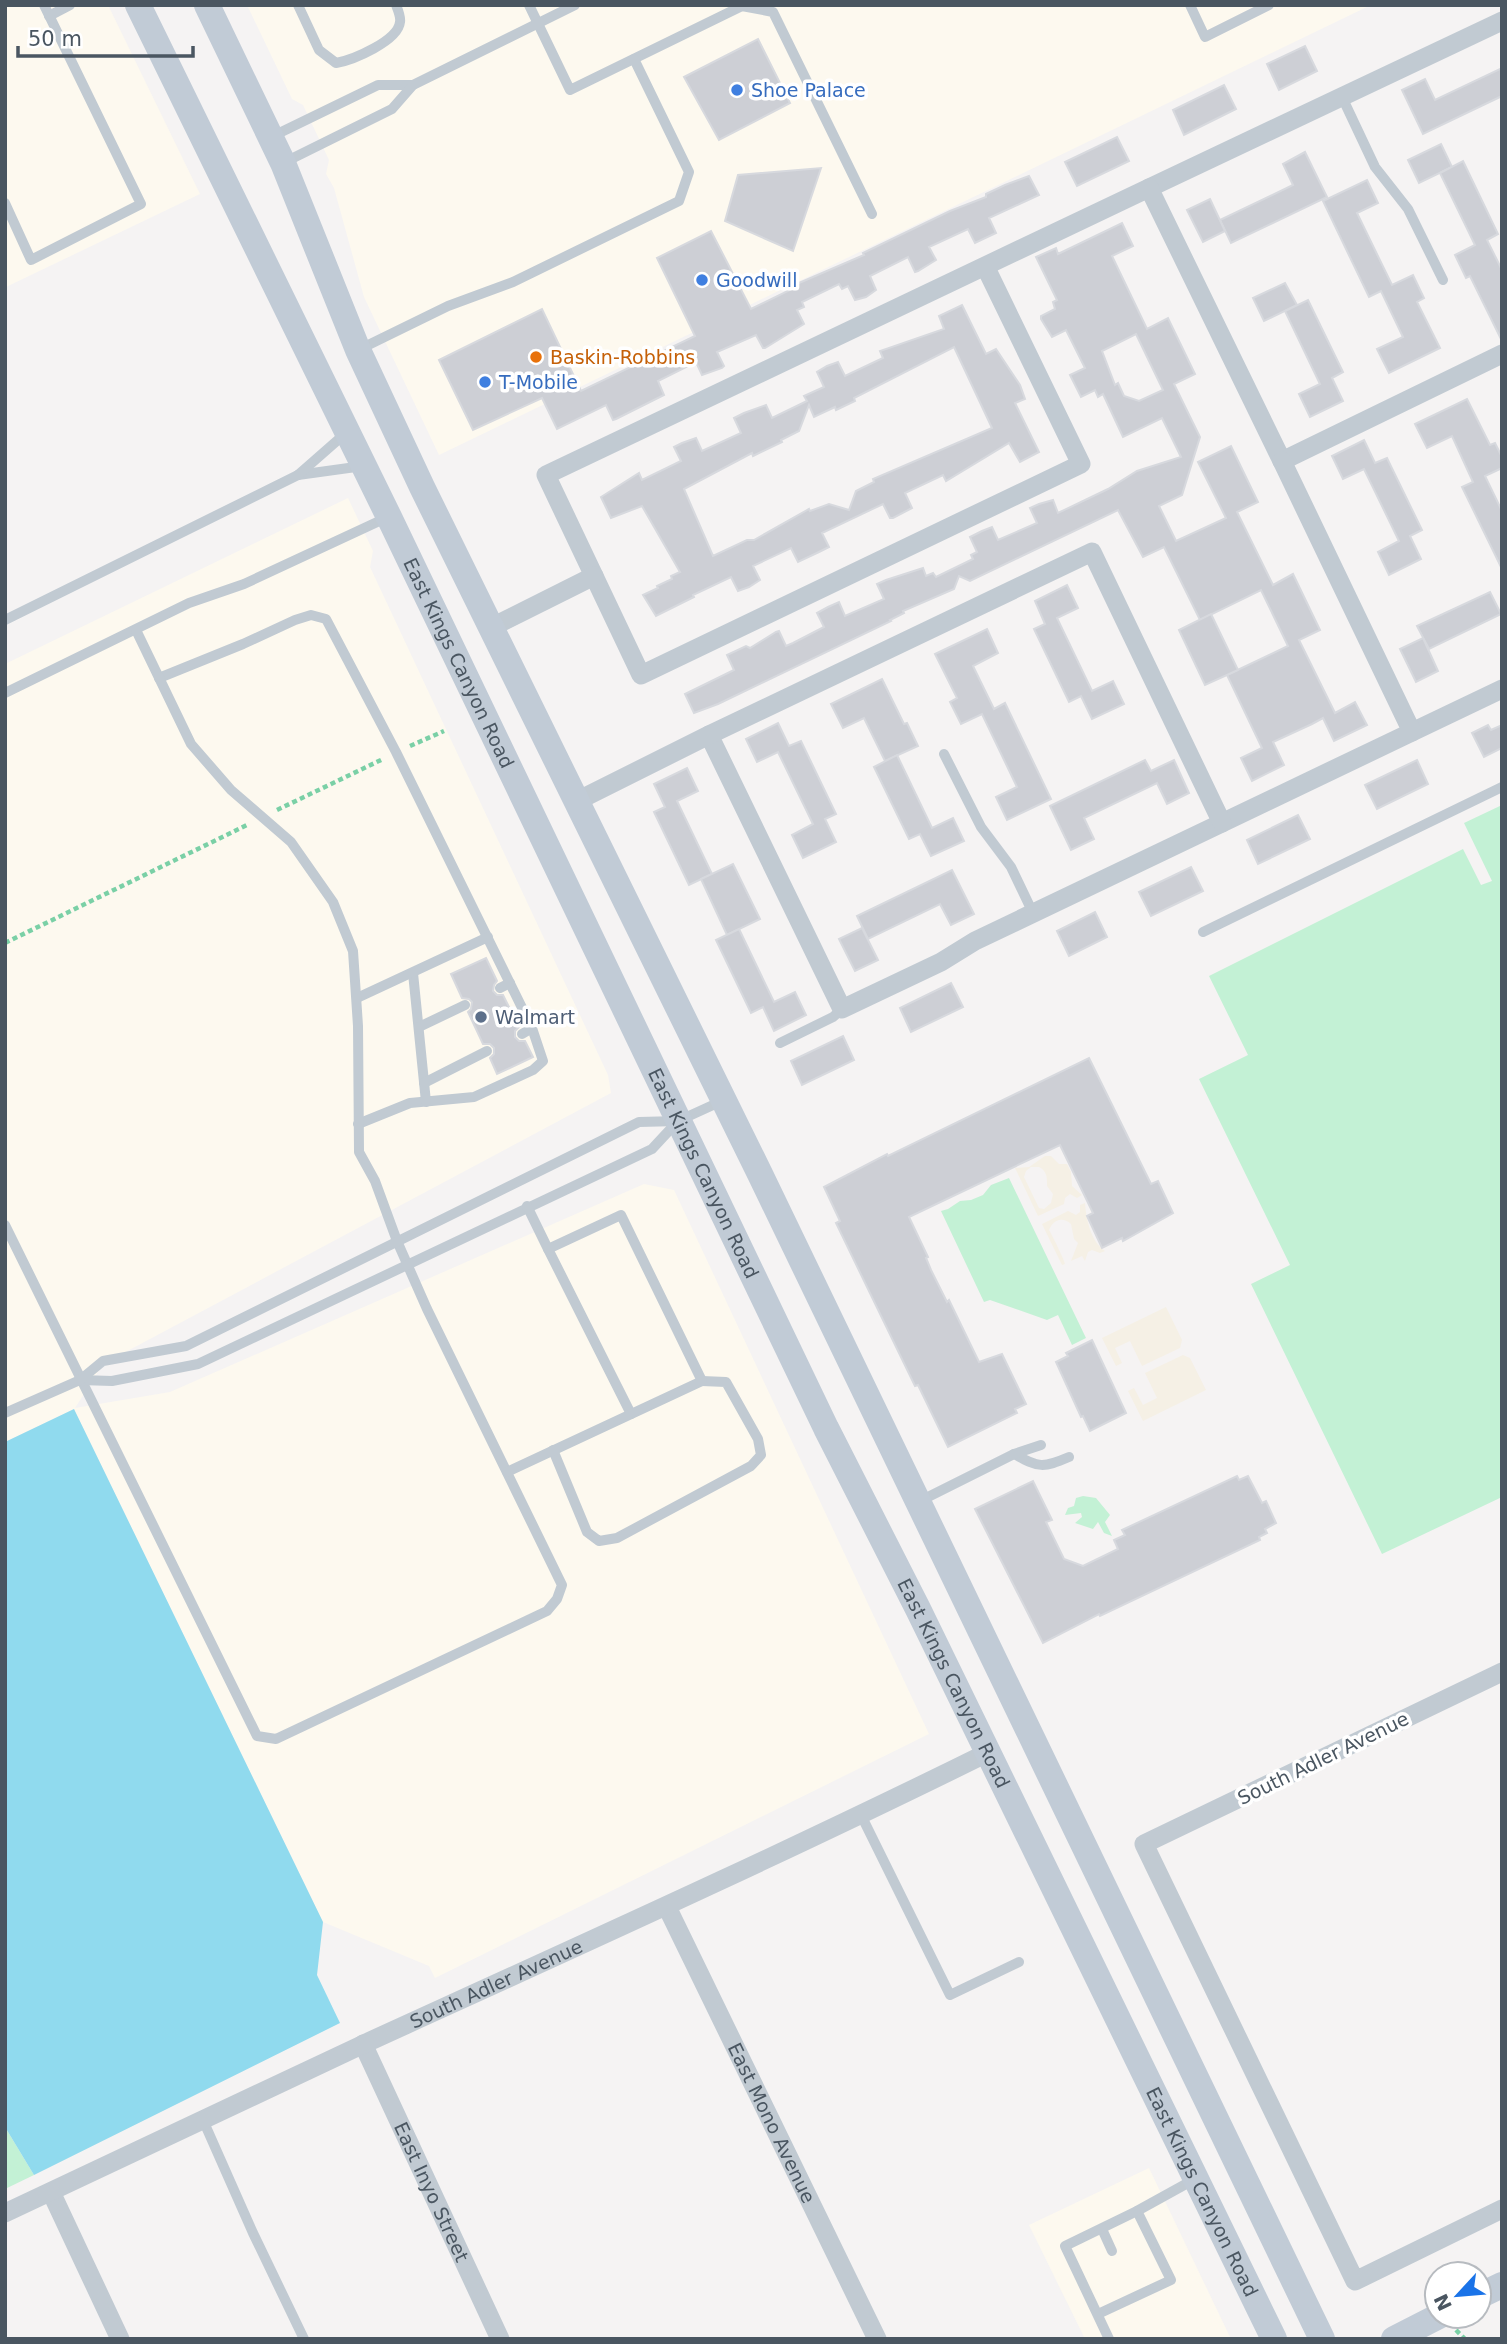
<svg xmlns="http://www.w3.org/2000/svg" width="1507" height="2344" font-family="'DejaVu Sans',sans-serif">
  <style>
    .commercial { fill: #fdf9ef }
    .green { fill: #c3f1d5 }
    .sand { fill: #f5f0e5; fill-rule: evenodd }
    .water { fill: #90daee }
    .building { fill: #cdcfd5; stroke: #d7d9de; stroke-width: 2; fill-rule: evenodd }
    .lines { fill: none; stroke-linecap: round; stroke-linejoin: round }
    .path { stroke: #7ad0a6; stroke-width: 4.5; stroke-dasharray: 5 3.5; stroke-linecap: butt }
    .lane { stroke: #c1cad2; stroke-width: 10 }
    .street { stroke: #c1cad2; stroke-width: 19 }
    .secondary { stroke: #c1cbd6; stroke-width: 26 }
    .shop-dot { fill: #3f7fe0; stroke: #fff; stroke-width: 2.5 }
    .food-dot { fill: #e8710a; stroke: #fff; stroke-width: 2.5 }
    .service-dot { fill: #5c6f8a; stroke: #fff; stroke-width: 2.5 }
    .labels { text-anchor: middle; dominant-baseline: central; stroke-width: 7; stroke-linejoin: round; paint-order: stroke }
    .shop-label { font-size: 19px; fill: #366cbe; stroke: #fff; text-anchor: start }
    .food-label { font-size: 19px; fill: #c56008; stroke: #fff; text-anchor: start }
    .street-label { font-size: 19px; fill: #4a5661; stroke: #fff }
    .service-label { font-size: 19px; fill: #4e5e75; stroke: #fff; text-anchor: start }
  </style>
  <rect width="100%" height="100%" fill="#f5f3f3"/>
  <g class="commercial">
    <path d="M 5,5 L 108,5 L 200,194 L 6,287 Z"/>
    <path d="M 247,5 L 1371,5 L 439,455 L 364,297 L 334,188 L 326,174 L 329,160 L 303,105 L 292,99 Z"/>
    <path d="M 348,498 L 373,551 L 370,567 L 608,1075 L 611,1093 L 103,1364 L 75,1408 L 170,1392 L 644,1184 L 674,1190 L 929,1734 L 435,1978 L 429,1966 L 323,1922 L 74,1409 L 5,1442 L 5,664 Z"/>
    <path d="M 1149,2168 L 1231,2339 L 1085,2339 L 1029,2225 Z"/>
  </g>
  <g class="green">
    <path d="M 1502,805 L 1502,1497 L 1382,1554 L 1251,1284 L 1290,1265 L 1199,1079 L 1248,1055 L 1209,976 L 1463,849 L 1481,885 L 1492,881 L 1464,823 Z"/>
    <path d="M 1009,1178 L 1086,1338 L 1072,1345 L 1058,1315 L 1047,1320 L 990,1300 L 984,1302 L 941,1211 L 948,1209 L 960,1201 L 971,1200 L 983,1195 L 991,1185 Z"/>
    <path d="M 1083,1496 L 1096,1498 L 1110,1515 L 1105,1522 L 1112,1536 L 1104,1533 L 1098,1522 L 1093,1529 L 1075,1523 L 1082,1517 L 1081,1513 L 1065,1515 L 1068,1508 L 1074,1506 L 1076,1498 Z"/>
    <path d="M 5,2127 L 34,2175 L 5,2189 Z"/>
  </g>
  <g class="sand">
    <path d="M 1045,1156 L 1051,1156 L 1059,1164 L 1067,1164 L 1071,1172 L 1072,1186 L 1082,1195 L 1077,1198 L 1070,1194 L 1065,1198 L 1064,1204 L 1038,1216 L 1015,1168 L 1029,1167 ZM 1031,1167 L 1039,1167 C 1047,1171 1047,1177 1047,1186 L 1053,1194 L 1051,1203 L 1044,1209 L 1039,1208 L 1024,1177 L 1026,1171 Z"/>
    <path d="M 1085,1203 C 1086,1219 1091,1242 1105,1251 L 1100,1253 L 1092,1250 L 1088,1252 L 1085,1261 L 1082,1256 L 1071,1261 L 1078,1243 L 1074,1239 L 1071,1224 C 1062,1216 1053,1220 1049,1230 C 1051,1233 1065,1261 1065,1264 L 1062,1265 L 1042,1224 L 1068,1211 L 1076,1215 L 1080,1212 L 1080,1205 Z"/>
    <path d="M 1166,1307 L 1182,1340 L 1180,1348 L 1142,1366 L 1130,1341 L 1115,1348 L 1122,1363 L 1116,1366 L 1102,1338 Z"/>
    <path d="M 1183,1355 L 1190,1358 L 1206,1390 L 1143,1421 L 1128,1391 L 1134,1388 L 1143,1405 L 1157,1398 L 1145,1373 Z"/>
  </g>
  <path class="water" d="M 74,1409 L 323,1922 L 317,1975 L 340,2023 L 34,2175 L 5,2127 L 5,1442 Z"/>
  <g class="building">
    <path d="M 758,39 L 790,103 L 719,140 L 684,77 Z"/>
    <path d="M 1305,46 L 1317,71 L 1279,90 L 1267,64 Z"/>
    <path d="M 1502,68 L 1502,96 L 1423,134 L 1402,90 L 1425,79 L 1435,100 Z"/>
    <path d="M 1224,85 L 1236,109 L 1184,135 L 1173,110 Z"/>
    <path d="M 1117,137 L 1129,161 L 1077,186 L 1065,162 Z"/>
    <path d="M 1441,144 L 1452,167 L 1419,183 L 1408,160 Z"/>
    <path d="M 1305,152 L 1327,197 L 1231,243 L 1220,220 L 1293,185 L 1283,164 Z"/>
    <path d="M 1463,161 L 1498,234 L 1487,240 L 1502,270 L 1502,341 L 1470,276 L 1466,278 L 1455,255 L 1475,245 L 1440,173 Z"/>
    <path d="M 821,168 L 793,251 L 725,221 L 738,175 Z"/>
    <path d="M 1029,176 L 1039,195 L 989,218 L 996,233 L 975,243 L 968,229 L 929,247 L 936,260 L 918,271 L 915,272 L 908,257 L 870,276 L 876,290 L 866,297 L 855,300 L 848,286 L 842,289 L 839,284 L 802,302 L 804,307 L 797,310 L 804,324 L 765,348 L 763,348 L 756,335 L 717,352 L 724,366 L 722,368 L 702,375 L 696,362 L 658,381 L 664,395 L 616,419 L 613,420 L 606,405 L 557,429 L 542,398 L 473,430 L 439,360 L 542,309 L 581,391 L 695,336 L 657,258 L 711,231 L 751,309 L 792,289 L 791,288 L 799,283 L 864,255 L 863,253 L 950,211 L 986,197 L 986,194 L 1005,185 Z"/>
    <path d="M 1367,180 L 1378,203 L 1357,213 L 1392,285 L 1413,275 L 1424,298 L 1417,302 L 1440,348 L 1389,373 L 1377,349 L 1403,337 L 1381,291 L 1369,297 L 1323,201 Z"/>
    <path d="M 1210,199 L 1225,231 L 1203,242 L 1187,210 Z"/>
    <path d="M 1122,223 L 1133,246 L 1112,256 L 1147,329 L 1168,318 L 1195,374 L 1174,384 L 1200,437 L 1182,495 L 1159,506 L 1176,541 L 1226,518 L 1198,462 L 1231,446 L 1258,502 L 1237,512 L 1273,585 L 1293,574 L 1320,630 L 1299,640 L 1335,713 L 1355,702 L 1367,725 L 1334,741 L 1323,718 L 1312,724 L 1273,742 L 1284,765 L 1252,781 L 1241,758 L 1262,748 L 1227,675 L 1288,646 L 1261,590 L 1200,620 L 1164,547 L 1143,557 L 1118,510 L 970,581 L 959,576 L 954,589 L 903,611 L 904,613 L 890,620 L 891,621 L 718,704 L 694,713 L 685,694 L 734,670 L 727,655 L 746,646 L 750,648 L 776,632 L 779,631 L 786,646 L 793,643 L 824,627 L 817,613 L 828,607 L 839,602 L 845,616 L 884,599 L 877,584 L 886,580 L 923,568 L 926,576 L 933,573 L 936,577 L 973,559 L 971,555 L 977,552 L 970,537 L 982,531 L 992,527 L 998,540 L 1037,523 L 1030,508 L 1039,504 L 1053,500 L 1058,513 L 1108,489 L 1137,471 L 1181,457 L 1162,418 L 1123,437 L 1103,394 L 1098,397 L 1095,390 L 1081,397 L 1070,375 L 1085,368 L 1066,330 L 1052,337 L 1041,319 L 1041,316 L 1055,309 L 1053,302 L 1057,300 L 1036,257 L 1056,248 L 1058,254 ZM 1136,334 L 1163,390 L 1139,401 L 1124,396 L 1118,383 L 1115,385 L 1102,351 Z"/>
    <path d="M 1285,283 L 1297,305 L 1264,321 L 1253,298 Z"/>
    <path d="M 1308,300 L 1343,372 L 1332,378 L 1343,401 L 1310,417 L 1299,394 L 1320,384 L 1285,311 Z"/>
    <path d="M 962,305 L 986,354 L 996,349 L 1020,385 L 1025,399 L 1015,403 L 1039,452 L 1020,462 L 1009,443 L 946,481 L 943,475 L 905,493 L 912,508 L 893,518 L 890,518 L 883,504 L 822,533 L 829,547 L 819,552 L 798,562 L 791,548 L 753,566 L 760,580 L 749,587 L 738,591 L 731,577 L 693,595 L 694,597 L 656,616 L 643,595 L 658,588 L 657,586 L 672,579 L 671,576 L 680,572 L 642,506 L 611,518 L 601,497 L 639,473 L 642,480 L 681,461 L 674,447 L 682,443 L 696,438 L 702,451 L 741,433 L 734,418 L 744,413 L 766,405 L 772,418 L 807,401 L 804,396 L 824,387 L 817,372 L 827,366 L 838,362 L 845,376 L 883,358 L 880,351 L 944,329 L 939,316 ZM 954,347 L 992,428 L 873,479 L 874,482 L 856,491 L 849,510 L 829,504 L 810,511 L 809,509 L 754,540 L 747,540 L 713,556 L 684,489 L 752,453 L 753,456 L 782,442 L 781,440 L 799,431 L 809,405 L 814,417 L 835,407 L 836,410 L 855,401 L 854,398 Z"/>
    <path d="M 1467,399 L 1490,445 L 1495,443 L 1502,457 L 1502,468 L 1485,476 L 1502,511 L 1502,569 L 1462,487 L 1473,482 L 1452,436 L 1427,448 L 1415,424 Z"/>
    <path d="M 1364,440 L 1375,463 L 1387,458 L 1422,530 L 1410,536 L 1421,559 L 1389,575 L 1378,552 L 1399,541 L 1364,469 L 1343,479 L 1332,456 Z"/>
    <path d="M 1067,585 L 1078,608 L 1057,618 L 1092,691 L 1113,681 L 1124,704 L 1092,719 L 1081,696 L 1069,702 L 1034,629 L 1045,624 L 1035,601 Z"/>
    <path d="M 1490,592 L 1501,614 L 1429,649 L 1417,626 Z"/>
    <path d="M 1211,614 L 1238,670 L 1205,685 L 1179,630 Z"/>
    <path d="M 987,629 L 998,653 L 973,666 L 994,709 L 1005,703 L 1051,799 L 1007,820 L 996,797 L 1017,787 L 982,714 L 961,724 L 950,702 L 957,698 L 935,654 Z"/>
    <path d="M 1423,638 L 1438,671 L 1416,682 L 1400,649 Z"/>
    <path d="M 882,679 L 904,724 L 907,723 L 918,746 L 885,761 L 864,718 L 843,728 L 831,704 Z"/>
    <path d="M 778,723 L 789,746 L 801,741 L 836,814 L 825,819 L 836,842 L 803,858 L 792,835 L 813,824 L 778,752 L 757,762 L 746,739 Z"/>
    <path d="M 1488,725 L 1491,730 L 1502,725 L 1502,748 L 1484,757 L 1472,733 Z"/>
    <path d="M 897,755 L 932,828 L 953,818 L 964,841 L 931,856 L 920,834 L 909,839 L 874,767 Z"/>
    <path d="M 1145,760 L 1151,771 L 1174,760 L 1189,793 L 1167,804 L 1157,783 L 1084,818 L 1094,839 L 1071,850 L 1050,806 Z"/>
    <path d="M 1417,760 L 1428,784 L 1377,809 L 1365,785 Z"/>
    <path d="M 687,768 L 698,791 L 677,801 L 712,874 L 689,885 L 654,812 L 665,807 L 654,784 Z"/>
    <path d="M 1298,815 L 1310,839 L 1258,864 L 1247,840 Z"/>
    <path d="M 733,864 L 760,919 L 727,935 L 701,879 Z"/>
    <path d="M 1191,867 L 1203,891 L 1151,916 L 1139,892 Z"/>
    <path d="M 952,870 L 974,914 L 951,925 L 940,904 L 868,939 L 857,916 Z"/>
    <path d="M 1095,912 L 1107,937 L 1069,956 L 1057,931 Z"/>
    <path d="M 862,928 L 878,960 L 855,971 L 839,939 Z"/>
    <path d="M 739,929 L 774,1002 L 795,992 L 806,1015 L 774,1031 L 763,1007 L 751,1013 L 716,940 Z"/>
    <path d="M 486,958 L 497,981 L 494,985 L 493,991 L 497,995 L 503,995 L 519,1027 L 515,1031 L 515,1037 L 519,1041 L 525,1041 L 533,1057 L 497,1074 L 490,1058 L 494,1054 L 494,1048 L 490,1044 L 483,1044 L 468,1012 L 471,1009 L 472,1002 L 469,999 L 462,998 L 451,974 Z"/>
    <path d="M 951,983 L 963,1007 L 911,1032 L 900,1008 Z"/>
    <path d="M 843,1036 L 854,1060 L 802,1085 L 791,1061 Z"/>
    <path d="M 1089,1058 L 1151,1184 L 1158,1181 L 1173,1213 L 1123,1241 L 1122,1238 L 1102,1248 L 1087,1216 L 1093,1213 L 1060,1145 L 909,1217 L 928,1257 L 926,1258 L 931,1270 L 947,1302 L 949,1300 L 979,1362 L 1002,1354 L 1026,1404 L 1015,1409 L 1017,1413 L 948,1447 L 918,1385 L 915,1386 L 836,1223 L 840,1221 L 824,1187 L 887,1154 L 888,1156 Z"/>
    <path d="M 1092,1340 L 1126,1413 L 1090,1431 L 1083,1416 L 1081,1417 L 1056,1362 L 1068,1356 L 1066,1353 Z"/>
    <path d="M 1237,1476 L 1239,1480 L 1248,1476 L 1262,1503 L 1266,1501 L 1276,1523 L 1265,1529 L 1267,1533 L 1259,1537 L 1260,1540 L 1100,1616 L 1099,1614 L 1043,1643 L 975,1509 L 1033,1481 L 1052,1520 L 1046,1522 L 1064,1559 L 1083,1566 L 1118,1549 L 1114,1540 L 1125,1535 L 1122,1530 Z"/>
  </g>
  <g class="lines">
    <g class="path">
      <path d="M 410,746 L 444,731"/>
      <path d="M 277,810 L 383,759"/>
      <path d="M 5,943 L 247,825"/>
      <path d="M 1456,2330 L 1465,2339"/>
    </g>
    <g class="lane">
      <path d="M 298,5 L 319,50 L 336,63 C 353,60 398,41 400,22 C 401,17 398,10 396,5"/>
      <path d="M 529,5 L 570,90 L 742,6 L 773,12 L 872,214"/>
      <path d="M 1190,5 L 1205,37 L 1269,5"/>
      <path d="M 49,16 L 70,5"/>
      <path d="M 1342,97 L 1375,167 L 1408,209 L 1443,280"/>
      <path d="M 271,137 L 378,85 L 413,85"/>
      <path d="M 283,163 L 392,109 L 413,85 L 575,5"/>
      <path d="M 5,203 L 31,260 L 141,204 L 44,5"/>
      <path d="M 358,350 L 448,306 L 513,282 L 679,201 L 689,172 L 634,59"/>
      <path d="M 298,475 L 363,466"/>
      <path d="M 5,620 L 298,475 L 347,432"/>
      <path d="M 159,678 L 243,644 L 295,620 L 311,615 L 326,619 L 396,752 L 532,1028 L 543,1061 L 533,1070 L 474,1097 L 410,1103 L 358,1124"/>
      <path d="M 5,693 L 189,603 L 244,584 L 388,517"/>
      <path d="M 944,754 L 981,827 L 1011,867 L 1033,913"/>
      <path d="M 1203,932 L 1502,787"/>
      <path d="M 413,973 L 426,1102"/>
      <path d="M 500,988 L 510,983"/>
      <path d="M 357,998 L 488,937"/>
      <path d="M 419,1027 L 465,1005"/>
      <path d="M 522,1034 L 532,1028"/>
      <path d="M 780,1043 L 833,1017 L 842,1009"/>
      <path d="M 424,1083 L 487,1051"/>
      <path d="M 5,1225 L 257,1736 L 276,1739 L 547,1611 L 557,1599 L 562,1585 L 427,1309 L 397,1241 L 375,1181 L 359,1152 L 358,1026 L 353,951 L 333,902 L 291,842 L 231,790 L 191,744 L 136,630"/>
      <path d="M 548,1249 L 631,1414"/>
      <path d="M 80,1380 L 112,1381 L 198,1364 L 652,1149 L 678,1121 L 724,1100"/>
      <path d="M 5,1413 L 80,1380 L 103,1361 L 186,1346 L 639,1122 L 678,1121"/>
      <path d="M 553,1450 L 587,1532 L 599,1541 L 617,1538 L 751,1466 L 761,1455 L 758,1439 L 726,1382 L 702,1381"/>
      <path d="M 1014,1454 C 1039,1468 1043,1468 1069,1457"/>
      <path d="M 507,1472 L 702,1381 L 621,1215 L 548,1249 L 527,1206"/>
      <path d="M 918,1502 L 1014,1454 L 1041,1445"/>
      <path d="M 861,1815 L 950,1995 L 1019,1962"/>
      <path d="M 203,2120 L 253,2233 L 304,2339"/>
      <path d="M 1102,2229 L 1112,2251"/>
      <path d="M 1098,2314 L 1171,2280 L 1137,2211"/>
      <path d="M 1109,2339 L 1065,2246 L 1137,2211 L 1195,2179"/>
    </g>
    <g class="street">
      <path d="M 1149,188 L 1502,21"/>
      <path d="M 985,266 L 1081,464 L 641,675 L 546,475 L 1149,188 L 1282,461 L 1502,354"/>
      <path d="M 490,628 L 594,576"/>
      <path d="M 1412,732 L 1502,689"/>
      <path d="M 709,735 L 842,1009 L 941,962 L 975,941 L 1412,732 L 1282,461"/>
      <path d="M 577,801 L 709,735 L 1092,552 L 1222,823"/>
      <path d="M 1502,1672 L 1144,1844 L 1355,2281 L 1502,2209"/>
      <path id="s1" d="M 667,1907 L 877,2339"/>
      <path id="s2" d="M 363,2044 L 500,2339"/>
      <path d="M 51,2192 L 120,2339"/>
      <path id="s3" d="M 5,2213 C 125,2157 245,2099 366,2043 C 574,1948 783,1854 989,1752"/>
    </g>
    <g class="secondary">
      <path id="s4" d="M 138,5 L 389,517 L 826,1428 L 918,1609 L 1274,2339"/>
      <path d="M 207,5 L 283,163 L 358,350 L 422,487 L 760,1174 L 1322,2339"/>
      <path d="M 1479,2296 L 1502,2285"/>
      <path d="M 1394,2339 L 1439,2316"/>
    </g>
  </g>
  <g class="shop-dot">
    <circle cx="737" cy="90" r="7"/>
    <circle cx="702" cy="280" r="7"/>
    <circle cx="485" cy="382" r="7"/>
  </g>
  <circle class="food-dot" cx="536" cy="357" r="7"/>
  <circle class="service-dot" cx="481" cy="1017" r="7"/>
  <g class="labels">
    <g class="shop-label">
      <text x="751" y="90">Shoe Palace</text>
      <text x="716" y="280">Goodwill</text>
      <text x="499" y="382">T-Mobile</text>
    </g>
    <g class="food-label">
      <text x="550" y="357">Baskin-Robbins</text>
    </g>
    <g class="street-label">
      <text stroke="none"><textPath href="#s4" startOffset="732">East Kings Canyon Road</textPath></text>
      <text stroke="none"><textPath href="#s4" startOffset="1298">East Kings Canyon Road</textPath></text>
      <text stroke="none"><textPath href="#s4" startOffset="1866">East Kings Canyon Road</textPath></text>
      <text transform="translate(1323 1758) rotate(-26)">South Adler Avenue</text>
      <text stroke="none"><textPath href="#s3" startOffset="542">South Adler Avenue</textPath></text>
      <text stroke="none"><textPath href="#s1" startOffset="240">East Mono Avenue</textPath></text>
      <text stroke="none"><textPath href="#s2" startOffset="163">East Inyo Street</textPath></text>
      <text stroke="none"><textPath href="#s4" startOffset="2432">East Kings Canyon Road</textPath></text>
    </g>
    <g class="service-label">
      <text x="495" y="1017">Walmart</text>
    </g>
  </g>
  <rect width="1507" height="2344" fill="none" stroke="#4a5661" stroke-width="14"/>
  <g transform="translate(1458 2295) rotate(244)"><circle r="33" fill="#ffffff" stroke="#b7bbc0" stroke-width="2"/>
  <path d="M0-5L12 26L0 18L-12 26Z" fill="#1a73e8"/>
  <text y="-10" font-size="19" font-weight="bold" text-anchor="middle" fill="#4a5661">N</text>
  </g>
  <path d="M18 46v10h175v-10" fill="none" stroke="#4a5661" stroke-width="3.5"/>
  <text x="28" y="46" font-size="21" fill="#4a5661" stroke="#ffffff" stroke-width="5" paint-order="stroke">50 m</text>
</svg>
